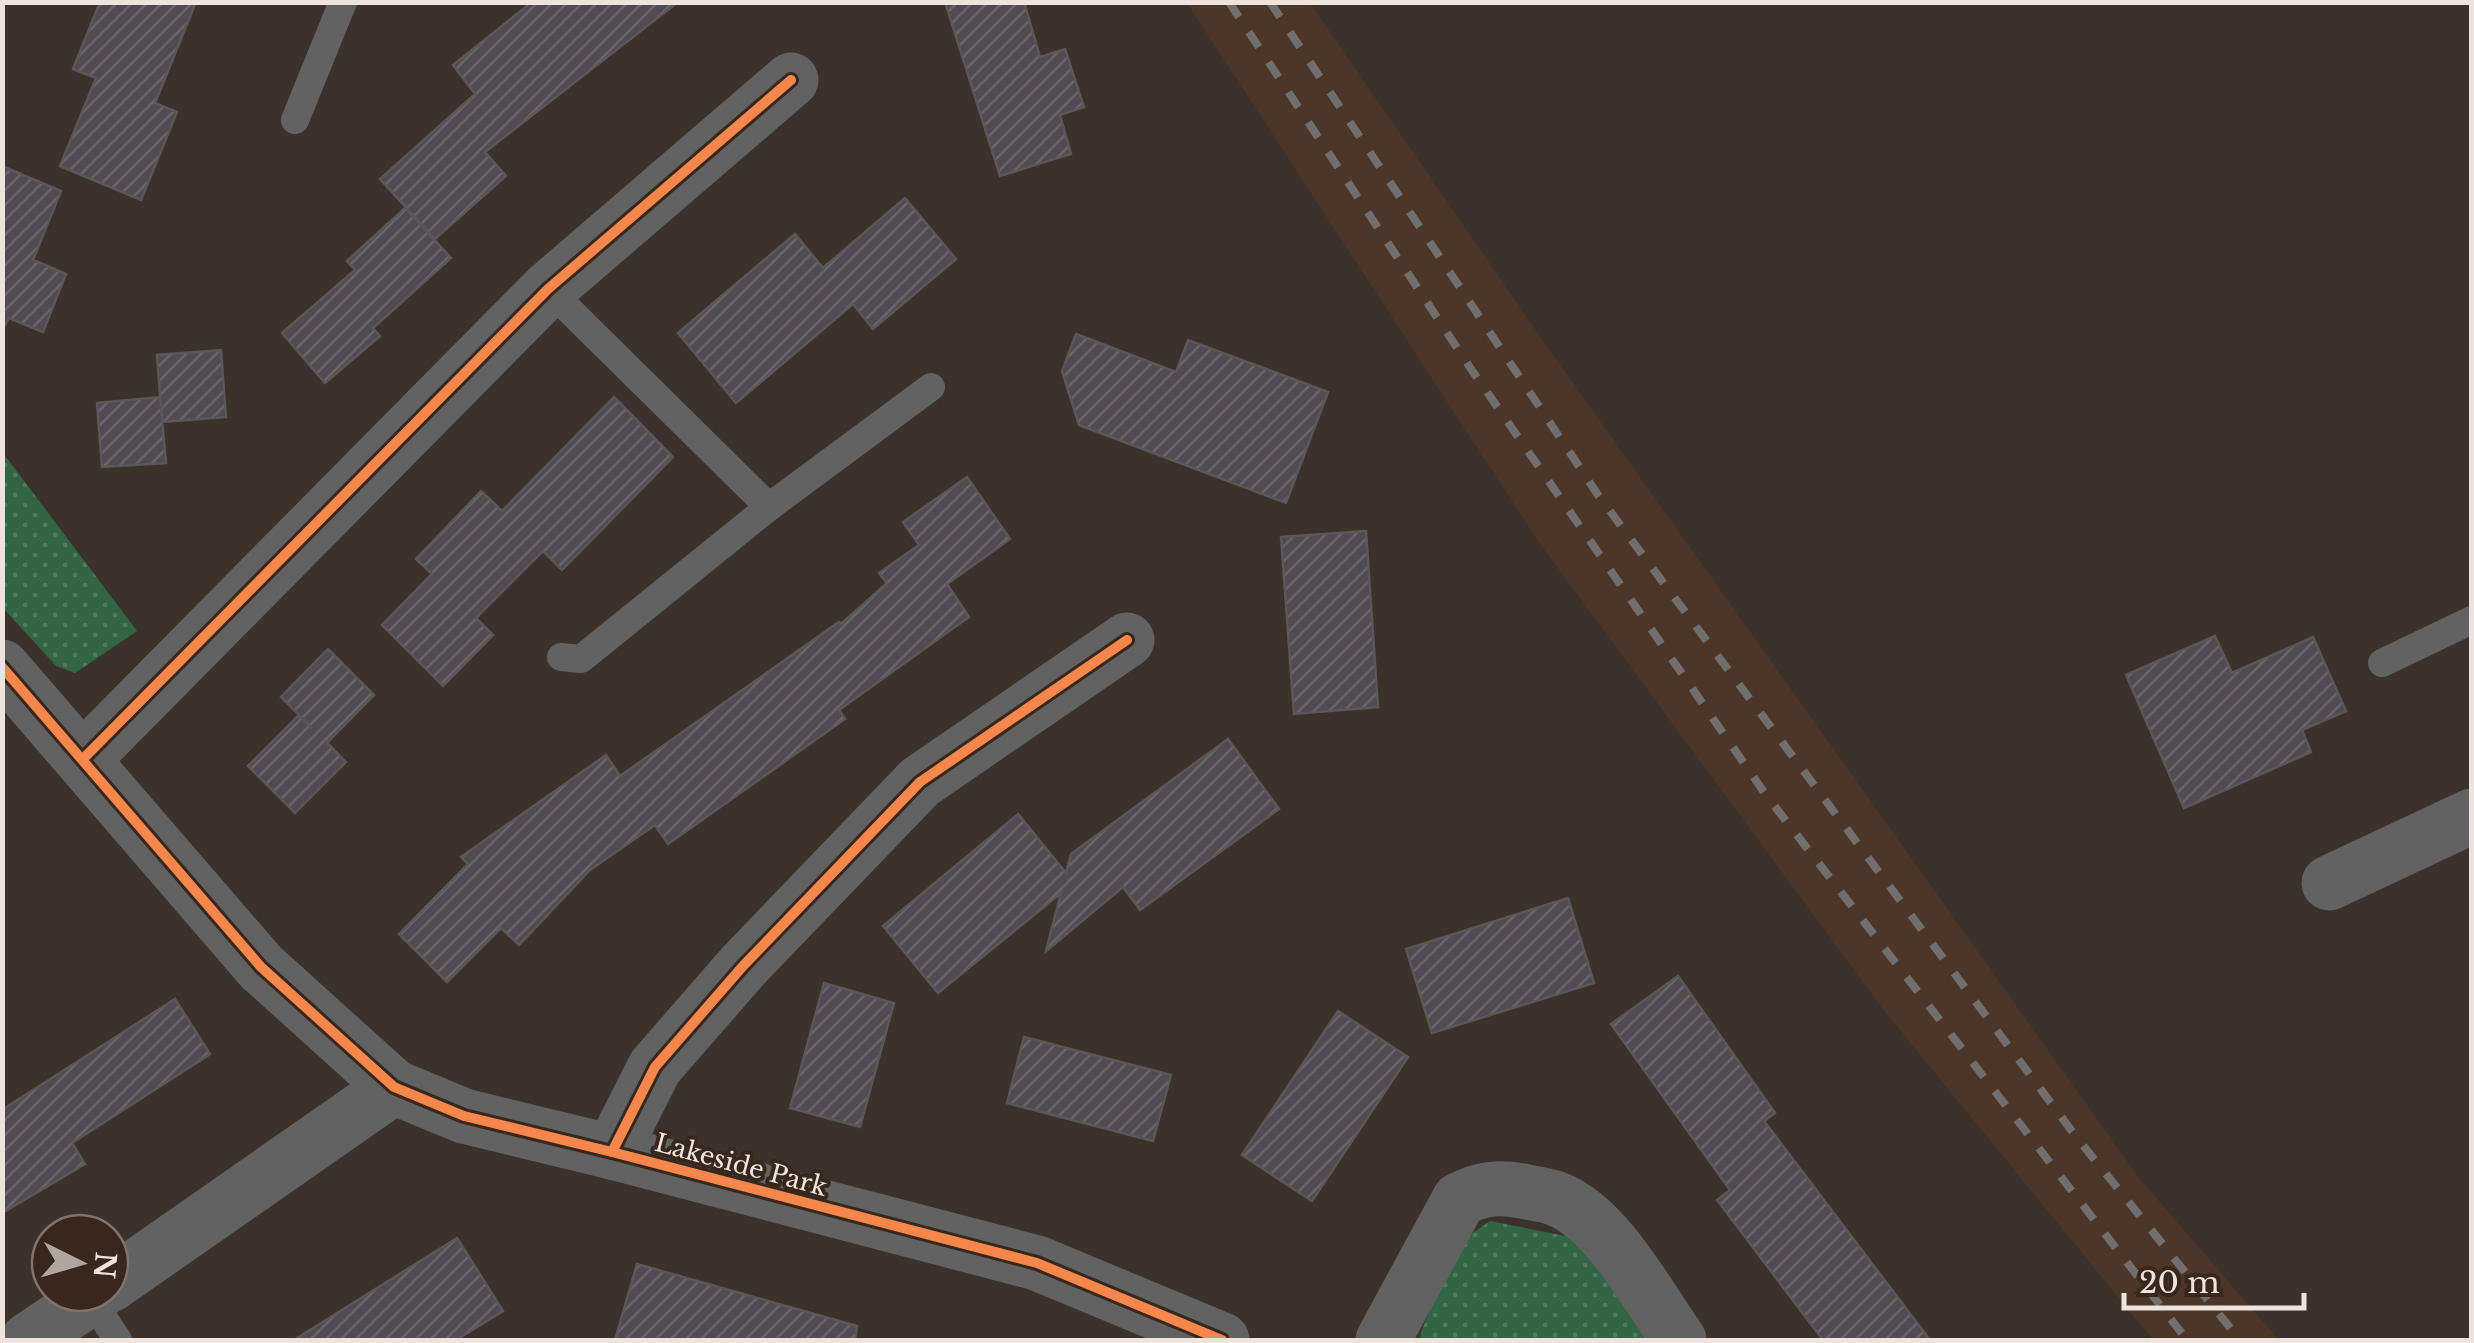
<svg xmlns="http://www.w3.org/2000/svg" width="2474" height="1343" font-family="'Libre Baskerville',serif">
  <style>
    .built { fill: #4c3629 }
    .grass { fill: url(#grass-dots) }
    .building { fill: url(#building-hatch); stroke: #5b5657; stroke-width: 2.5 }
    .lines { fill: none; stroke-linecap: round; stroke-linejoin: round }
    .lane { stroke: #626262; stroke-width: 28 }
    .street { stroke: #626262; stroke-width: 55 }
    .rail { stroke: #716e6d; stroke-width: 8; stroke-dasharray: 18 18; stroke-linecap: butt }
    .cycleway-casing { stroke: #38271d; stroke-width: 16 }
    .cycleway { stroke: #f5874c; stroke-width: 10 }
    .labels { text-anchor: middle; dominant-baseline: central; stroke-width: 8; stroke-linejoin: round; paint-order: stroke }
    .street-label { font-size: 25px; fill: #efe4dd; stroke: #38271d }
  </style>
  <defs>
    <pattern id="grass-dots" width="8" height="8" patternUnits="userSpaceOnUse" patternTransform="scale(2.5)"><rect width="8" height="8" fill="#326545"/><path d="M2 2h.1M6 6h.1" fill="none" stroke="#507b5f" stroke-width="1.8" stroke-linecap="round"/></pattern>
    <pattern id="building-hatch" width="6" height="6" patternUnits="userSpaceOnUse" patternTransform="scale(2.5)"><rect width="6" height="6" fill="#514a52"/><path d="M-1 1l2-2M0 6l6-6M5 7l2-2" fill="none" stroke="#6a646a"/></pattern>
  </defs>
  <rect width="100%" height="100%" fill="#3c322c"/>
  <path class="built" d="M 1187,3 L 1310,3 L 1548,348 L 2139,1178 L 2279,1340 L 2153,1340 L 1882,1008 L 1538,541 Z"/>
  <g class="grass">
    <path d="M 3,453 L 137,631 L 75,673 L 56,666 L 3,608 Z"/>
    <path d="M 1490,1221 L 1576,1238 L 1651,1340 L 1420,1340 L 1421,1332 L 1458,1243 Z"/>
  </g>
  <g class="building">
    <path d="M 100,2 L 196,2 L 155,103 L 177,112 L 141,200 L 60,166 L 96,78 L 73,69 Z"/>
    <path d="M 532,2 L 678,2 L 485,152 L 506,176 L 435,239 L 380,179 L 475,94 L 453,65 Z"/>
    <path d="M 945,2 L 1024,2 L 1040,57 L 1065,49 L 1084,107 L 1060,115 L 1071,154 L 1000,176 Z"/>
    <path d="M 2,166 L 61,191 L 33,260 L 66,274 L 43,332 L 9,318 L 2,330 Z"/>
    <path d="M 905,198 L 956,259 L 873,329 L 853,304 L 736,403 L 678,333 L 795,234 L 823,268 Z"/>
    <path d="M 405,208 L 451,258 L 373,328 L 380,336 L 325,383 L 282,333 L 355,270 L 347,261 Z"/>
    <path d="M 1076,334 L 1176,372 L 1188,340 L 1328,392 L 1286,503 L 1079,425 L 1062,371 Z"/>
    <path d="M 221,350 L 226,417 L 162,422 L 157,355 Z"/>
    <path d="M 160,397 L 166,463 L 102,467 L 97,403 Z"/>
    <path d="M 614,397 L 673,457 L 562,570 L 543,551 L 476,618 L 493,635 L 443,686 L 382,625 L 432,574 L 416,559 L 481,491 L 502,511 Z"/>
    <path d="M 967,477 L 1010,539 L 947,584 L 969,617 L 839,710 L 845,719 L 668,844 L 655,825 L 590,870 L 519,945 L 501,928 L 447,982 L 399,934 L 468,864 L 461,857 L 606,755 L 620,776 L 839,622 L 841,624 L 887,583 L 879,573 L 919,545 L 903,522 Z"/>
    <path d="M 1366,531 L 1378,707 L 1294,714 L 1281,537 Z"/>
    <path d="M 2215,636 L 2232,673 L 2313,637 L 2346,711 L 2302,730 L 2311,752 L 2184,808 L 2126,675 Z"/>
    <path d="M 328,649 L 374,695 L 327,743 L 346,762 L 295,813 L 248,766 L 299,715 L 312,728 L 281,697 Z"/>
    <path d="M 1228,739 L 1279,809 L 1140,910 L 1123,887 L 1046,951 L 1061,893 L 938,993 L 883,926 L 1018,814 L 1066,873 L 1071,854 Z"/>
    <path d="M 1568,898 L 1594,983 L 1432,1033 L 1406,949 Z"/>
    <path d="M 1678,976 L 1775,1113 L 1764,1121 L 1930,1340 L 1823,1340 L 1717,1200 L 1730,1190 L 1611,1024 Z"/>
    <path d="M 824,983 L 894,1003 L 860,1127 L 790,1108 Z"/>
    <path d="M 175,999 L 210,1054 L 72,1143 L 85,1164 L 2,1213 L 2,1110 Z"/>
    <path d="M 1338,1011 L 1408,1057 L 1312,1201 L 1242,1155 Z"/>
    <path d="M 1024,1037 L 1171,1075 L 1153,1141 L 1007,1103 Z"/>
    <path d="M 457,1238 L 503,1311 L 456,1340 L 294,1340 Z"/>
    <path d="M 637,1264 L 857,1326 L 855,1340 L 615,1340 Z"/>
  </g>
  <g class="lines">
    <g class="lane">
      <path d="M 295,120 L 343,2"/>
      <path d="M 548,289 L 769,507 L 931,387"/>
      <path d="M 561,657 L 581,659 L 769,507"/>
      <path d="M 2382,663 L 2472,620"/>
      <path d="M 90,1298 L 118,1340"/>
    </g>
    <g class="street">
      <path d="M 2,667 L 261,967 L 394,1087 L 464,1116 L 612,1152 L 1037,1263 L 1222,1340"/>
      <path d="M 83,759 L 548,289 L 791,80"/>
      <path d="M 2329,883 L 2472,816"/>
      <path d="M 612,1152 L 655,1067 L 743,966 L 920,782 L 1127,640"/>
      <path d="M 110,1285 L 394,1087"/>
      <path d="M 28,1340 L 98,1293"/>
      <path d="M 1383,1340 L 1459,1200 C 1481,1188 1501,1186 1527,1192 C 1536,1194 1548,1195 1557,1199 C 1607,1218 1649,1298 1679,1340"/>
    </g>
    <g class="rail">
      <path d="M 1229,2 L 1471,369 L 1766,795 L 2187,1340"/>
      <path d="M 1270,2 L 1598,495 L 2077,1138 L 2240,1340"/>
    </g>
    <defs>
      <g id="cycleway">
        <path d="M 2,667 L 261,967 L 394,1087 L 464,1116 L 612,1152 L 1037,1263 L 1222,1340"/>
        <path d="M 83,759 L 548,289 L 791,80"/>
        <path d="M 612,1152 L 655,1067 L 743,966 L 920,782 L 1127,640"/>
      </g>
    </defs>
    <use href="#cycleway" class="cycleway-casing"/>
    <use href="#cycleway" class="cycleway"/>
  </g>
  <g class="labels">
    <g class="street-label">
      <text transform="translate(741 1165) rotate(15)">Lakeside Park</text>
    </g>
  </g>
  <rect width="2474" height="1343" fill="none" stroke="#efe4dd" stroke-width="10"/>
  <g transform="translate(80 1263) rotate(95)"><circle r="48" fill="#38271d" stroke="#81736a" stroke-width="2.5"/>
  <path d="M0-8L18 38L0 25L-18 38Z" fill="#b0a69f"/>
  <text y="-15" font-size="28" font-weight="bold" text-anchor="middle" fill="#efe4dd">N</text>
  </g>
  <path d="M2124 1293v15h180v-15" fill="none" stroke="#efe4dd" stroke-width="5"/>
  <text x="2139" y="1293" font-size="30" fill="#efe4dd" stroke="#38271d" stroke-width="8" paint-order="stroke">20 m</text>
</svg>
